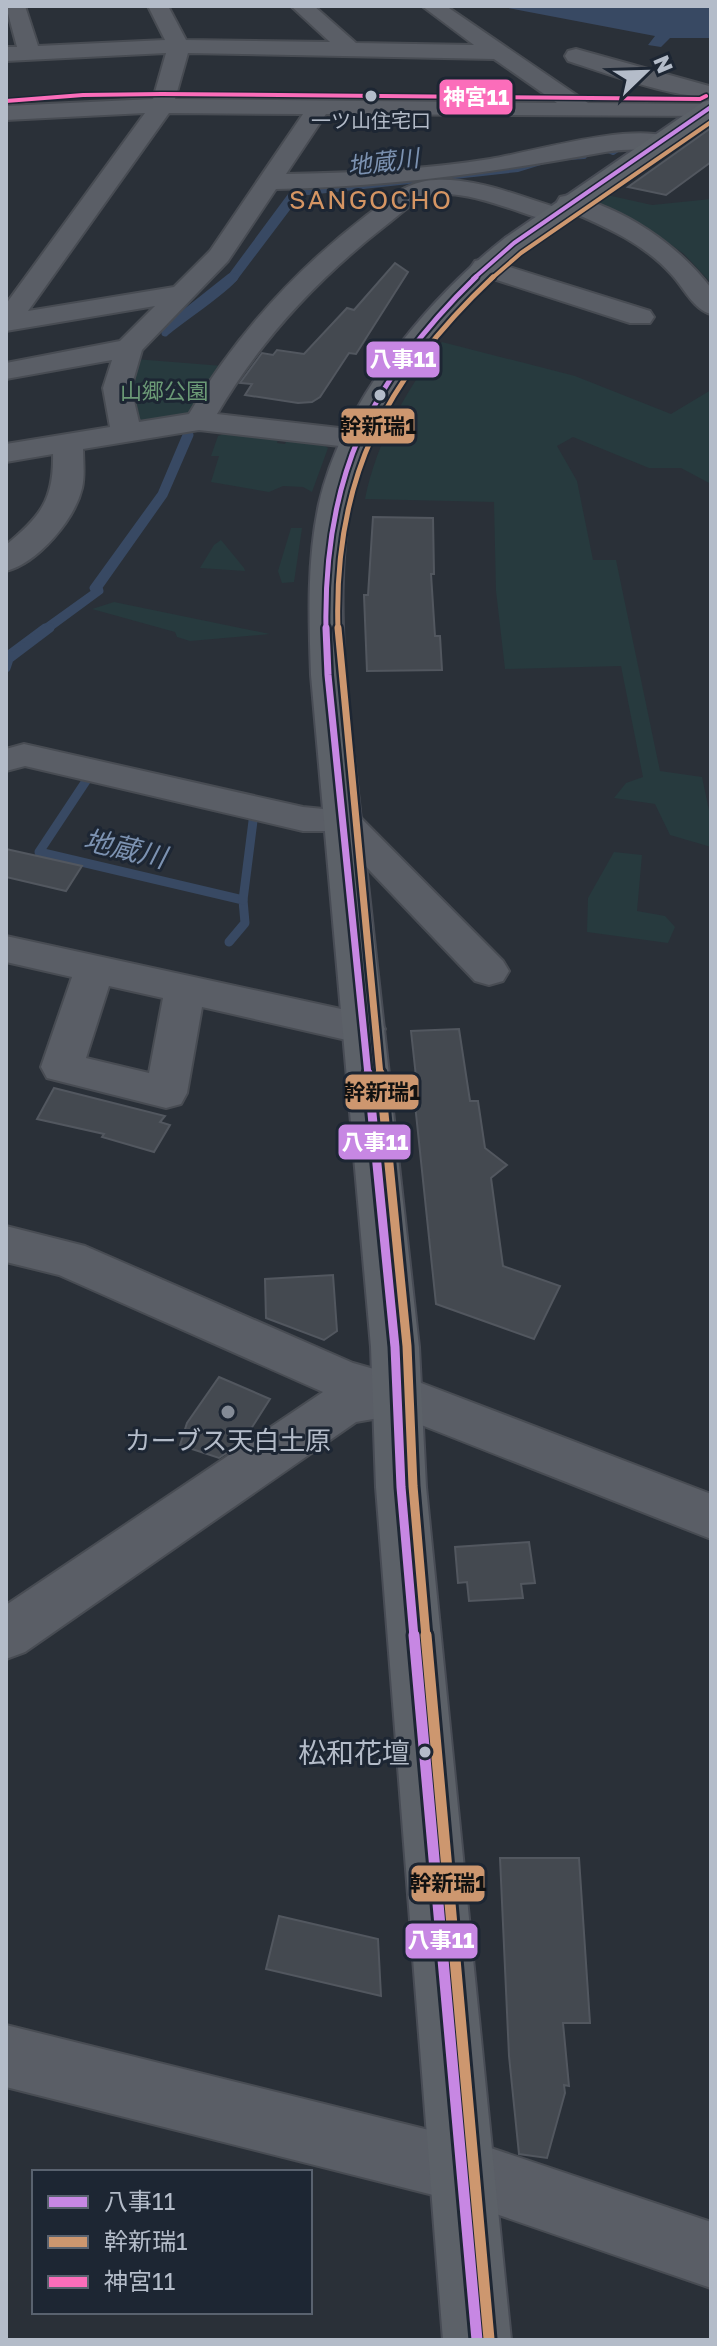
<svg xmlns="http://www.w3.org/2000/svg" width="717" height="2346" font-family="'Golos Text','Noto Sans JP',sans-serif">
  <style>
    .green { fill: #273a3e }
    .water { fill: #384963 }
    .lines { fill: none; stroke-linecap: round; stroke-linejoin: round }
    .stream-far2 { stroke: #384963; stroke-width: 6 }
    .stream-far1 { stroke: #384963; stroke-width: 7 }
    .stream { stroke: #384963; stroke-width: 9 }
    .building { fill: #444950; stroke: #52575f; stroke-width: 2 }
    .minor-casing { stroke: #484c53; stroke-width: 4 }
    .major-casing { stroke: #484c55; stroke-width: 4 }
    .minor { fill: #5a5e66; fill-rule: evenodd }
    .major { fill: #5c6168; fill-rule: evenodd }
    .bus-1-far4-casing { stroke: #1d2633; stroke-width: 7 }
    .bus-1-far3-casing { stroke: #1d2633; stroke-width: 9 }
    .bus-1-far2-casing { stroke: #1d2633; stroke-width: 12 }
    .bus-1-far1-casing { stroke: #1d2633; stroke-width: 15 }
    .bus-1-casing { stroke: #1d2633; stroke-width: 17 }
    .bus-2-far4-casing { stroke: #1d2633; stroke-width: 7 }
    .bus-2-far3-casing { stroke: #1d2633; stroke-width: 9 }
    .bus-2-far2-casing { stroke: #1d2633; stroke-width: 12 }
    .bus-2-far1-casing { stroke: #1d2633; stroke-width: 15 }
    .bus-2-casing { stroke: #1d2633; stroke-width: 17 }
    .bus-3-casing { stroke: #1d2633; stroke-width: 7 }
    .bus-1-far4 { stroke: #c787e3; stroke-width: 4 }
    .bus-1-far3 { stroke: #c787e3; stroke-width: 5 }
    .bus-1-far2 { stroke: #c787e3; stroke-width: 7 }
    .bus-1-far1 { stroke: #c787e3; stroke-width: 9 }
    .bus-1 { stroke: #c787e3; stroke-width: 11 }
    .bus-2-far4 { stroke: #cd976f; stroke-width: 4 }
    .bus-2-far3 { stroke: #cd976f; stroke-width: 5 }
    .bus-2-far2 { stroke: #cd976f; stroke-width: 7 }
    .bus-2-far1 { stroke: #cd976f; stroke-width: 9 }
    .bus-2 { stroke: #cd976f; stroke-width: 11 }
    .bus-3 { stroke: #fb6dba; stroke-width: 4 }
    .bus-dot { fill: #b4bcc9; stroke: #1d2633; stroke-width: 3 }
    .poi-dot { fill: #848b96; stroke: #1d2633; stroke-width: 3 }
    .labels { text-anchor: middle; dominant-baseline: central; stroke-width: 6; stroke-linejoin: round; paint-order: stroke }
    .far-bus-label { font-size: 20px; fill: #b4bcc9; stroke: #1d2633 }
    .far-park-label { font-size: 22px; fill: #6b9a76; stroke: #1d2633 }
    .far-water-label { font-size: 24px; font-style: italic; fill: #7c92b1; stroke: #1d2633 }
    .far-quarter-label { font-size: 26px; letter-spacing: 2px; fill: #d59563; stroke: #1d2633 }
    .poi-label { font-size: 26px; fill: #b4bcc9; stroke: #1d2633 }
    .water-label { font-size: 28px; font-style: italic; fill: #7c92b1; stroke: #1d2633 }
    .near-bus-label { font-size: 28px; fill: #b4bcc9; stroke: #1d2633; text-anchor: end }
    .line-badge { stroke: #1d2633; stroke-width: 3 }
    .badge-label { font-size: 22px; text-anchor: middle; font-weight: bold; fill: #fff }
    .pale-badge-label { font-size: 22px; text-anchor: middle; font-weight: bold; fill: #111 }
  </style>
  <rect width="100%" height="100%" fill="#2a3038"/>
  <g class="green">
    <path d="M 607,195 L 652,205 L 711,199 L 711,283 L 684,254 L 663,239 L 595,204 Z"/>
    <path d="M 442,342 L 575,376 L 671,414 L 711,390 L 711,484 L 681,468 L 649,468 L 573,437 L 557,446 L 577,481 L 593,560 L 616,560 L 660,771 L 702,777 L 711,820 L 711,847 L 670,835 L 655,804 L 614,798 L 626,783 L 643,777 L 621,666 L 505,669 L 496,591 L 494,502 L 365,499 C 377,440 407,390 442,342 Z"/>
    <path d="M 135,359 L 223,366 L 190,416 L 147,423 L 135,419 L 130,385 Z"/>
    <path d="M 226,433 L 278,439 L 277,443 L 285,444 L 287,440 L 324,445 L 328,448 L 312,492 L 303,487 L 283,486 L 269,492 L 211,482 L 219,456 L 211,456 L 218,436 Z"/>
    <path d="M 291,528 L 302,528 L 294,582 L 282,583 L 278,571 Z"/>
    <path d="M 221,540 L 244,568 L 245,571 L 200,568 L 214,545 Z"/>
    <path d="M 114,602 L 270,634 L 190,641 L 177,637 L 175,632 L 92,609 Z"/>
    <path d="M 614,852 L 642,855 L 637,911 L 665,916 L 675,927 L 668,943 L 587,932 L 588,898 Z"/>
  </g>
  <path class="water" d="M 711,6 L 711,38 L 670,38 L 661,47 L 648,45 L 655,36 L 503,7 Z"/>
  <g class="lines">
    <path class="stream-far2" d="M 229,279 L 294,191 L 511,166 L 625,144 L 613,152 L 606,149 L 585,152 L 584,156 L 554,158 L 518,169 L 299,193 L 234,279"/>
    <g class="stream-far1">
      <path d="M 230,277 L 167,327 L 165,333 C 180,320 227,289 235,277"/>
      <path d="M 42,630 L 95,592 L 93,588 L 161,494 L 186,435 L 190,435 L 164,495 L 99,587 L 100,591 L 47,630"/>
    </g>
    <g class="stream">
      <path d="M 6,657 L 45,628"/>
      <path d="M 6,668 L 9,659 L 50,628"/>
      <path d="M 90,775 L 39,852 L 243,900 L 245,923 L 229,942"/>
      <path d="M 243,900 L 254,813"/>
    </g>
  </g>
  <g class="building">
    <path d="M 711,128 L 711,162 L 666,195 L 628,187 Z"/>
    <path d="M 395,263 L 408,272 L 356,354 L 349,353 L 320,397 L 312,402 L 298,403 L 245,395 L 252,384 L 240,383 L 262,353 L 273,355 L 277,350 L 304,354 L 347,308 L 354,310 Z"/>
    <path d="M 373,517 L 433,518 L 434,574 L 431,574 L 435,636 L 440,636 L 442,670 L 367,671 L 364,595 L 368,595 Z"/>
    <path d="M 6,849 L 82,866 L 66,891 L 6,877 Z"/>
    <path d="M 459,1029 L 470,1101 L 478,1101 L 485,1148 L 507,1165 L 491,1178 L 503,1266 L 560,1286 L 534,1339 L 436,1304 L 415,1104 L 419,1104 L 411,1031 Z"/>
    <path d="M 54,1088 L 165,1116 L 160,1122 L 170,1125 L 154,1152 L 102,1137 L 104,1134 L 37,1119 Z"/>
    <path d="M 333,1275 L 337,1331 L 324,1340 L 266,1318 L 265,1279 Z"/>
    <path d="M 219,1377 L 270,1399 L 242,1443 L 219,1458 L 180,1445 L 187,1423 Z"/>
    <path d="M 529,1542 L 535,1583 L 521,1584 L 523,1598 L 469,1601 L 467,1582 L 458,1583 L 455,1547 Z"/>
    <path d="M 500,1858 L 579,1858 L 590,2023 L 563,2023 L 569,2086 L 564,2085 L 565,2093 L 547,2158 L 519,2154 L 509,2056 Z"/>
    <path d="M 279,1916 L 378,1939 L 381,1996 L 266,1969 Z"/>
  </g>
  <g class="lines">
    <defs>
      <g id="minor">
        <path d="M 6,6 L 25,6 L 38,46 L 165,40 L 148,6 L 168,6 L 186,40 L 330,42 L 291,6 L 314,6 L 356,43 L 474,45 L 422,6 L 446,6 L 588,103 L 703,104 L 711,106 L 711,116 L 326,114 L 286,174 C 353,173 423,170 490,159 C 536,151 622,125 666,136 L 670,141 L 666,146 C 647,151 626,148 605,152 C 496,172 388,187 276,189 L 228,261 L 142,350 L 131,388 L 139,422 L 189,414 C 236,335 294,271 367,215 C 390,198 406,181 436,180 C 478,178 521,197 561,209 L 565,214 L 561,219 L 552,222 C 517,213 454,182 419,199 C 407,207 397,217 385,226 C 317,279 261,339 217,414 L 357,430 L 367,433 L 372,439 L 367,445 L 357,448 L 199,430 L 83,449 C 83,462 85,475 82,488 C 75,519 38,563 6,571 L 6,545 C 40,517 54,500 53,454 L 6,462 L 6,444 L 110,427 L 103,388 L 112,360 L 6,379 L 6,363 L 120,341 L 155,306 L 6,331 L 6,304 L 145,113 L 6,120 L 6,106 L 153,99 L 166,53 L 6,61 L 6,47 L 17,47 ZM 188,53 L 494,59 L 557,103 L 175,99 ZM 169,113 L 303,114 L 210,251 L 174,287 L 28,311 Z"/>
        <path d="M 576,49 L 709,86 L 711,93 C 693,106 594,69 568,61 L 565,56 L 568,51 Z"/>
        <path d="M 569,195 C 625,209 676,243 711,288 L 711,314 C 694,310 684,288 672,275 C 642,241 601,225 560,207 L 557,202 L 560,197 Z"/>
        <path d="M 484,259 L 650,311 L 654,317 L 650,323 L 630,323 L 475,273 L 471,267 L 475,261 Z"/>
        <path d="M 24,744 L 303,807 L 355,812 L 503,961 L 509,971 L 503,981 L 489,985 L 475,981 L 332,831 L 303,831 L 25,766 L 6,771 L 6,749 Z"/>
        <path d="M 6,936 L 364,1014 L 379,1019 L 385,1029 L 379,1039 L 364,1044 L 202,1007 L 187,1093 L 181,1104 L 166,1108 L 47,1078 L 41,1067 L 72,977 L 6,962 ZM 109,986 L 163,998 L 149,1073 L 86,1058 Z"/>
        <path d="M 6,1226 L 85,1246 L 353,1363 L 416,1381 L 711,1494 L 711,1539 L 396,1415 L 356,1422 L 25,1652 L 6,1659 L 6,1605 L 323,1392 L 59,1275 L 6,1262 Z"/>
        <path d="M 6,2025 L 461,2138 L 711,2222 L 711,2288 L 461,2202 L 6,2087 Z"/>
      </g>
      <path id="major" d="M 711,100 L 711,118 C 666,149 622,180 577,211 C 549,230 519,249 494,272 C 431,329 365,421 350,506 C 340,562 342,618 345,675 L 419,1347 L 426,1487 L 511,2340 L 443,2340 L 376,1487 L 371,1347 L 311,675 C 309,618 307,560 319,504 C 342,403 425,301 505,238 L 703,102 Z"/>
    </defs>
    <use href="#minor" class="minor-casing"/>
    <use href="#major" class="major-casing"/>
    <use href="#minor" class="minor"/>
    <use href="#major" class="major"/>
    <defs>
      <path id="bus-1-far4" d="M 473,279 L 514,243 L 711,107"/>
      <path id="bus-1-far3" d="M 326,630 C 323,479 368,382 476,277"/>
      <path id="bus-1-far2" d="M 326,628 L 328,675 L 368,1075"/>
      <path id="bus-1-far1" d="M 368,1073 L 395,1347 L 401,1487 L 414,1637"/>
      <path id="bus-1" d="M 414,1635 L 477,2340"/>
      <path id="bus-2-far4" d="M 491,279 L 521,253 L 711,122"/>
      <path id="bus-2-far3" d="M 338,630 C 333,479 384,380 493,277"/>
      <path id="bus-2-far2" d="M 338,628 L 380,1075"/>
      <path id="bus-2-far1" d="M 380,1073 L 407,1346 L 413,1486 L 426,1637"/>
      <path id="bus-2" d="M 426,1635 L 489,2339"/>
      <path id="bus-3" d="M 6,101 L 83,95 L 162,94 L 700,99 L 706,96"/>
    </defs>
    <use href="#bus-1-far4" class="bus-1-far4-casing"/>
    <use href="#bus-1-far3" class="bus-1-far3-casing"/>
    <use href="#bus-1-far2" class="bus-1-far2-casing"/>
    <use href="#bus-1-far1" class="bus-1-far1-casing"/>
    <use href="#bus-1" class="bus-1-casing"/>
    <use href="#bus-2-far4" class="bus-2-far4-casing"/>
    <use href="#bus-2-far3" class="bus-2-far3-casing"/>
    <use href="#bus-2-far2" class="bus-2-far2-casing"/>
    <use href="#bus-2-far1" class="bus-2-far1-casing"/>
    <use href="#bus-2" class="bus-2-casing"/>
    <use href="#bus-3" class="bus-3-casing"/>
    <use href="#bus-1-far4" class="bus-1-far4"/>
    <use href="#bus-1-far3" class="bus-1-far3"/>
    <use href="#bus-1-far2" class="bus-1-far2"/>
    <use href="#bus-1-far1" class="bus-1-far1"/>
    <use href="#bus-1" class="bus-1"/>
    <use href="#bus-2-far4" class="bus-2-far4"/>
    <use href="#bus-2-far3" class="bus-2-far3"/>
    <use href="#bus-2-far2" class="bus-2-far2"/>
    <use href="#bus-2-far1" class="bus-2-far1"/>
    <use href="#bus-2" class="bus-2"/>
    <use href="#bus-3" class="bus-3"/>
  </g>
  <g class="bus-dot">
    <circle cx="371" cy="96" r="7"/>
    <circle cx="380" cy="395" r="7"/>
    <circle cx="425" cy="1752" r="7"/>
  </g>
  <circle class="poi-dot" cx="228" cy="1412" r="8"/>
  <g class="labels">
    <g class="far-bus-label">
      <text x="371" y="120">一ツ山住宅口</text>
    </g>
    <g class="far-park-label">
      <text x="164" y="390">山郷公園</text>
    </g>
    <g class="far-water-label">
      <text transform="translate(383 161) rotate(-7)">地蔵川</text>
    </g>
    <g class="far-quarter-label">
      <text x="371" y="199">SANGOCHO</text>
    </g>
    <g class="poi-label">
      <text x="228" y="1440">カーブス天白土原</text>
    </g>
    <g class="water-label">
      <text transform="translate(125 848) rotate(13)">地蔵川</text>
    </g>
    <g class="near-bus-label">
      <text x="410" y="1752">松和花壇</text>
    </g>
  </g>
  <g class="line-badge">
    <rect x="438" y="78" width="76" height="38" rx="8" fill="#fb6dba"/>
    <rect x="365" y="340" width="76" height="39" rx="8" fill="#c787e3"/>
    <rect x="340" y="407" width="76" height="38" rx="8" fill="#cd976f"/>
    <rect x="344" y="1073" width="76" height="38" rx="8" fill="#cd976f"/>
    <rect x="337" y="1123" width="75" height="38" rx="8" fill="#c787e3"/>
    <rect x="410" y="1864" width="76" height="39" rx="8" fill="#cd976f"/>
    <rect x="404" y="1922" width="75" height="38" rx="8" fill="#c787e3"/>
  </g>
  <g class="badge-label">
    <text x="476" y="105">神宮11</text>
    <text x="403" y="367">八事11</text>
    <text x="375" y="1150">八事11</text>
    <text x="441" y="1948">八事11</text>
  </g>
  <g class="pale-badge-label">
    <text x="378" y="434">幹新瑞1</text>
    <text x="382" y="1100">幹新瑞1</text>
    <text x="448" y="1891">幹新瑞1</text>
  </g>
  <rect width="717" height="2346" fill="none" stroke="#b4bcc9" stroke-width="16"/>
  <rect x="32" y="2170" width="280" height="144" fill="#1d2633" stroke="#59626f" stroke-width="2"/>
  <rect x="48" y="2196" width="40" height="12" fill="#c787e3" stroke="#59626f" stroke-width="2"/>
  <text x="104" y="2210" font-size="24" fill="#b4bcc9">八事11</text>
  <rect x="48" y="2236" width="40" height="12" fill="#cd976f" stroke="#59626f" stroke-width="2"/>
  <text x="104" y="2250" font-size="24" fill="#b4bcc9">幹新瑞1</text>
  <rect x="48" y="2276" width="40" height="12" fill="#fb6dba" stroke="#59626f" stroke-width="2"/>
  <text x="104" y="2290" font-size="24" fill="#b4bcc9">神宮11</text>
  <g transform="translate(645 72) rotate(67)" stroke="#1d2633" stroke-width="6" paint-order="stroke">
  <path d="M0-6L14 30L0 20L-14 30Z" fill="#b4bcc9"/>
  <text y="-12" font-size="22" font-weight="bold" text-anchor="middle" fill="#b4bcc9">N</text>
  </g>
</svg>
